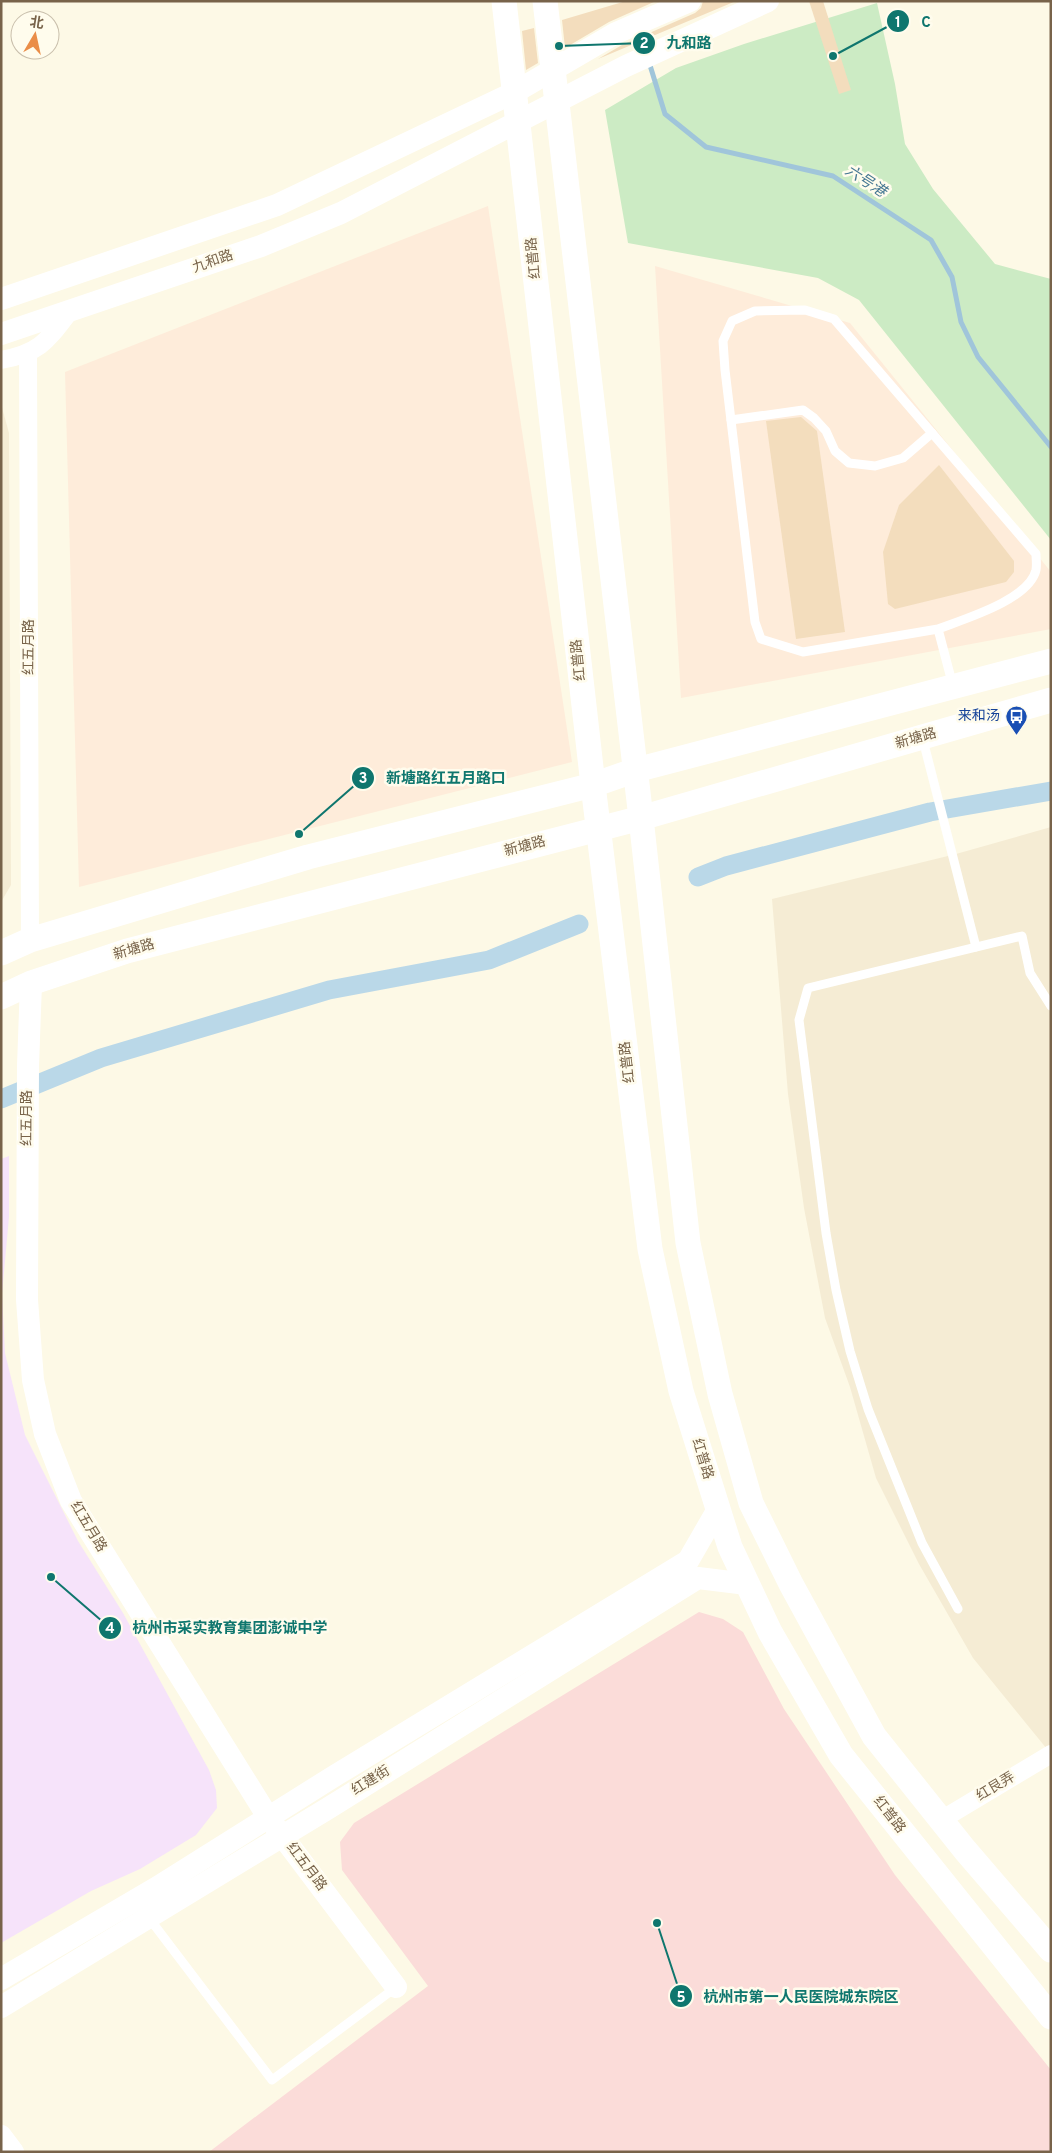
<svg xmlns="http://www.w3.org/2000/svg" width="1052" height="2153" font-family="Overpass,'Noto Sans SC',sans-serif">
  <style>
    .residential { fill: #f5ecd4 }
    .commercial { fill: #feecda }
    .education { fill: #f6e3fa }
    .medical { fill: #fbdcd9 }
    .green { fill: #ccebc4 }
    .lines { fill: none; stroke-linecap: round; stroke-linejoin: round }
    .stream { stroke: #a0c5da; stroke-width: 5 }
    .canal { stroke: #bad8e8; stroke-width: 19 }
    .building { fill: #f3ddbd }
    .service { stroke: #fff; stroke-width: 9 }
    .minor { stroke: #fff; stroke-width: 18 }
    .tertiary { stroke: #fff; stroke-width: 22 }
    .secondary { stroke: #fff; stroke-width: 25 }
    .labels { text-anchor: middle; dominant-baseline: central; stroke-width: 5; stroke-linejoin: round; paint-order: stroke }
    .street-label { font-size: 14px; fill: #78634a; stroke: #fffced }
    .transit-label { font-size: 14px; fill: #164399; stroke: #fffced; text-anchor: end }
    .water-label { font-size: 15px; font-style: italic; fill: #457793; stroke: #fffced }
    .leader { fill: none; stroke: #0f766e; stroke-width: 2 }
    .callout-dot { fill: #0f766e; stroke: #fffced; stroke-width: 2 }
    .mark-label { font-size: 15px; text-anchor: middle; font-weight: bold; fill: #fff }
    .callout-label { font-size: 15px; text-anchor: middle; font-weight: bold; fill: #0f766e; stroke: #fffced; stroke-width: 5; stroke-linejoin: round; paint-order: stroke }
  </style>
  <rect width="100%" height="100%" fill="#fdf9e6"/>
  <g class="residential">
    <path d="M 1,404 L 9,433 L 11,885 L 1,902 Z"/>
    <path d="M 1051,827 L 1051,1754 L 973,1658 L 919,1564 L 876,1478 L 850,1387 L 825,1318 L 804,1208 L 788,1094 L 772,899 L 956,854 Z"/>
  </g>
  <g class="commercial">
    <path d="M 488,206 L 572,762 L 79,887 L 65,372 Z"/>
    <path d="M 655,266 L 850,323 L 1051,572 L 1051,629 L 681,698 Z"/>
  </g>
  <path class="education" d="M 9,1156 L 9,1217 L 2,1294 L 5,1353 L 25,1435 L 78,1541 L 123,1613 L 209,1770 L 216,1790 L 217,1808 L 196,1835 L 140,1869 L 91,1891 L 1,1943 L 1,1159 Z"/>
  <path class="medical" d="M 699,1612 L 723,1619 L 743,1632 L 784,1709 L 895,1875 L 1051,2070 L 1051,2152 L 209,2152 L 428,1986 L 342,1870 L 340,1842 L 354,1823 Z"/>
  <path class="green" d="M 877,3 L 895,84 L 905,144 L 933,189 L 995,264 L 1051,279 L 1051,540 L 859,300 L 818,278 L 628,243 L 605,110 L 676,68 L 744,44 Z"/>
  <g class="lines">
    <g class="stream">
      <path d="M 639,28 L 646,51"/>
      <path d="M 649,62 L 665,114 L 706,147 L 833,176 L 931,240 L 952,277 L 961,322 L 978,357 L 1051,447"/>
    </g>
    <g class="canal">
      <path d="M 698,877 L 726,866 L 930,812 L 1051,791"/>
      <path d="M 1,1099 L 101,1058 L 329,990 L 489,960 L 579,924"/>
    </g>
  </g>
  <g class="building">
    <path d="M 626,1 L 656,1 L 609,22 L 565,48 L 562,20 Z"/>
    <path d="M 703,1 L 736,1 L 598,59 L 622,45 L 695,13 L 701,8 Z"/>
    <path d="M 809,1 L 823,1 L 851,90 L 839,94 Z"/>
    <path d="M 534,28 L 538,63 L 526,70 L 522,31 Z"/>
    <path d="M 801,417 L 817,431 L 845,632 L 796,639 L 766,421 Z"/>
    <path d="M 939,465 L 1014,561 L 1014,572 L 1006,582 L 895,609 L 888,604 L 883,552 L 899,505 Z"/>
  </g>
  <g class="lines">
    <g class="service">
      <path d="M 731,420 L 803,410 L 814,418 L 826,431 L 835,451 L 849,463 L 875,466 L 903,458 L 932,433"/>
      <path d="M 938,629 L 803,652 L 761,639 L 755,622 L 725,370 L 723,341 L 732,321 L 755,311 L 805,310 L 834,319 L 1036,554 C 1036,559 1037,565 1036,570 C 1029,600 964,619 938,629 L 953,686"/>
      <path d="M 923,740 L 976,947"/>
      <path d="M 958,1609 L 922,1543 L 868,1409 L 850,1351 L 836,1290 L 826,1233 L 799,1020 L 808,988 L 1022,936 L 1030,973 L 1051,1006"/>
      <path d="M 149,1918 L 272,2080 L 395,1988"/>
    </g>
    <g class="minor">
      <path d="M 28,354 L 30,940"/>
      <path d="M 1,360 C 40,353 47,341 70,311"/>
      <path d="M 941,1820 L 1051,1754"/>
    </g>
    <g class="tertiary">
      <path d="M 1,299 L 277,205 L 515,92 L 616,33 L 690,1"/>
      <path d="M 1,334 L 261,246 L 341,213 L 626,66 L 768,1"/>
      <path d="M 31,983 L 28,1066 L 27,1300 L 33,1380 L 45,1434 L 71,1501 L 268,1817 L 396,1987"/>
      <path d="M 1,1979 L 156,1888 L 336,1775 L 688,1561 L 718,1509"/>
      <path d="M 1,2007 L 327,1809 L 698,1578 L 747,1584"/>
      <path d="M 1,2136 L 13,2152"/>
    </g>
    <g class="secondary">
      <path d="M 504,1 L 593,785 L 650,1249 L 681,1391 L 730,1547 L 770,1632 L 841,1755 L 1051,2017"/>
      <path d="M 545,1 L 641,818 L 688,1243 L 720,1394 L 751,1503 L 791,1584 L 874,1736 L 965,1850 L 1051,1950"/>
      <path d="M 1,953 L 30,940 L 308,857 L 593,785 L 636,770 L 1051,661"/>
      <path d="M 1,997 L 31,983 L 127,951 L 641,818 L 1051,700"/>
    </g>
  </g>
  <defs>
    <symbol id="bus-pin" viewBox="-11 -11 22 30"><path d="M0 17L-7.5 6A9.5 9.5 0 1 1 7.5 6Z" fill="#1a4fb4" stroke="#fffced"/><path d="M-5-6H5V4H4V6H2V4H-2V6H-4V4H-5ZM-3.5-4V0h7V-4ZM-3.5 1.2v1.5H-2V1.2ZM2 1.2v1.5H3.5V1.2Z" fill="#fff"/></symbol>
  </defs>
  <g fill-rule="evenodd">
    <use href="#bus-pin" x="1004" y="704" width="25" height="34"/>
  </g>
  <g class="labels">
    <g class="street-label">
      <text transform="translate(534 258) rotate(-96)">红普路</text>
      <text transform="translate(213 262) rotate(-19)">九和路</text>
      <text transform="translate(29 647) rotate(-90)">红五月路</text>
      <text transform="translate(579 660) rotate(-96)">红普路</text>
      <text transform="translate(916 739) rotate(-16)">新塘路</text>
      <text transform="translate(525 847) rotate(-15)">新塘路</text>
      <text transform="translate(134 950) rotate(-16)">新塘路</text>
      <text transform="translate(628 1062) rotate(-97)">红普路</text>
      <text transform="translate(27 1118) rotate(-90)">红五月路</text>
      <text transform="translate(702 1459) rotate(73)">红普路</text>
      <text transform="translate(88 1527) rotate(59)">红五月路</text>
      <text transform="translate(371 1781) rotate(-32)">红建街</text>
      <text transform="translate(996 1787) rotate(-31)">红艮弄</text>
      <text transform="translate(889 1815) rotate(52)">红普路</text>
      <text transform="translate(306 1867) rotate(53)">红五月路</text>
    </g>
    <g class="transit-label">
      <text x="1000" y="716">来和汤</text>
    </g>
    <g class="water-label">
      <text transform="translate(865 182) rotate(33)">六号港</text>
    </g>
  </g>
  <path class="leader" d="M833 56L898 21M559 46L644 43M299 834L363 778M51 1577L110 1628M657 1923L681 1996"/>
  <g class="callout-dot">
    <circle cx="833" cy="56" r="5"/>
    <circle cx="559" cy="46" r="5"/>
    <circle cx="299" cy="834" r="5"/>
    <circle cx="51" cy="1577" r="5"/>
    <circle cx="657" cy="1923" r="5"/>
    <circle cx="898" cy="21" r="12"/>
    <circle cx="644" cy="43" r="12"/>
    <circle cx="363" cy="778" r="12"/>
    <circle cx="110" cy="1628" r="12"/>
    <circle cx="681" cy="1996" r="12"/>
  </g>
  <g class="mark-label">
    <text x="898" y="27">1</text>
    <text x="644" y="48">2</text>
    <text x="363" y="783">3</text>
    <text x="110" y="1633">4</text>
    <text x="681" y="2002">5</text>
  </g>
  <g class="callout-label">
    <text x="926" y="27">C</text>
    <text x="689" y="48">九和路</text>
    <text x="446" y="783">新塘路红五月路口</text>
    <text x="230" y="1633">杭州市采实教育集团澎诚中学</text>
    <text x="801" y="2002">杭州市第一人民医院城东院区</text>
  </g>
  <rect width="1052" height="2153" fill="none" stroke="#78634a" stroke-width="5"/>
  <g transform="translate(35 35) rotate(9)"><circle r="24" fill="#fffced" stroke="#c9bfac"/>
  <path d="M0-4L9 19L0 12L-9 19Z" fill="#ea8d48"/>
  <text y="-8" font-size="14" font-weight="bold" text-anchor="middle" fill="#78634a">北</text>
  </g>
</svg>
